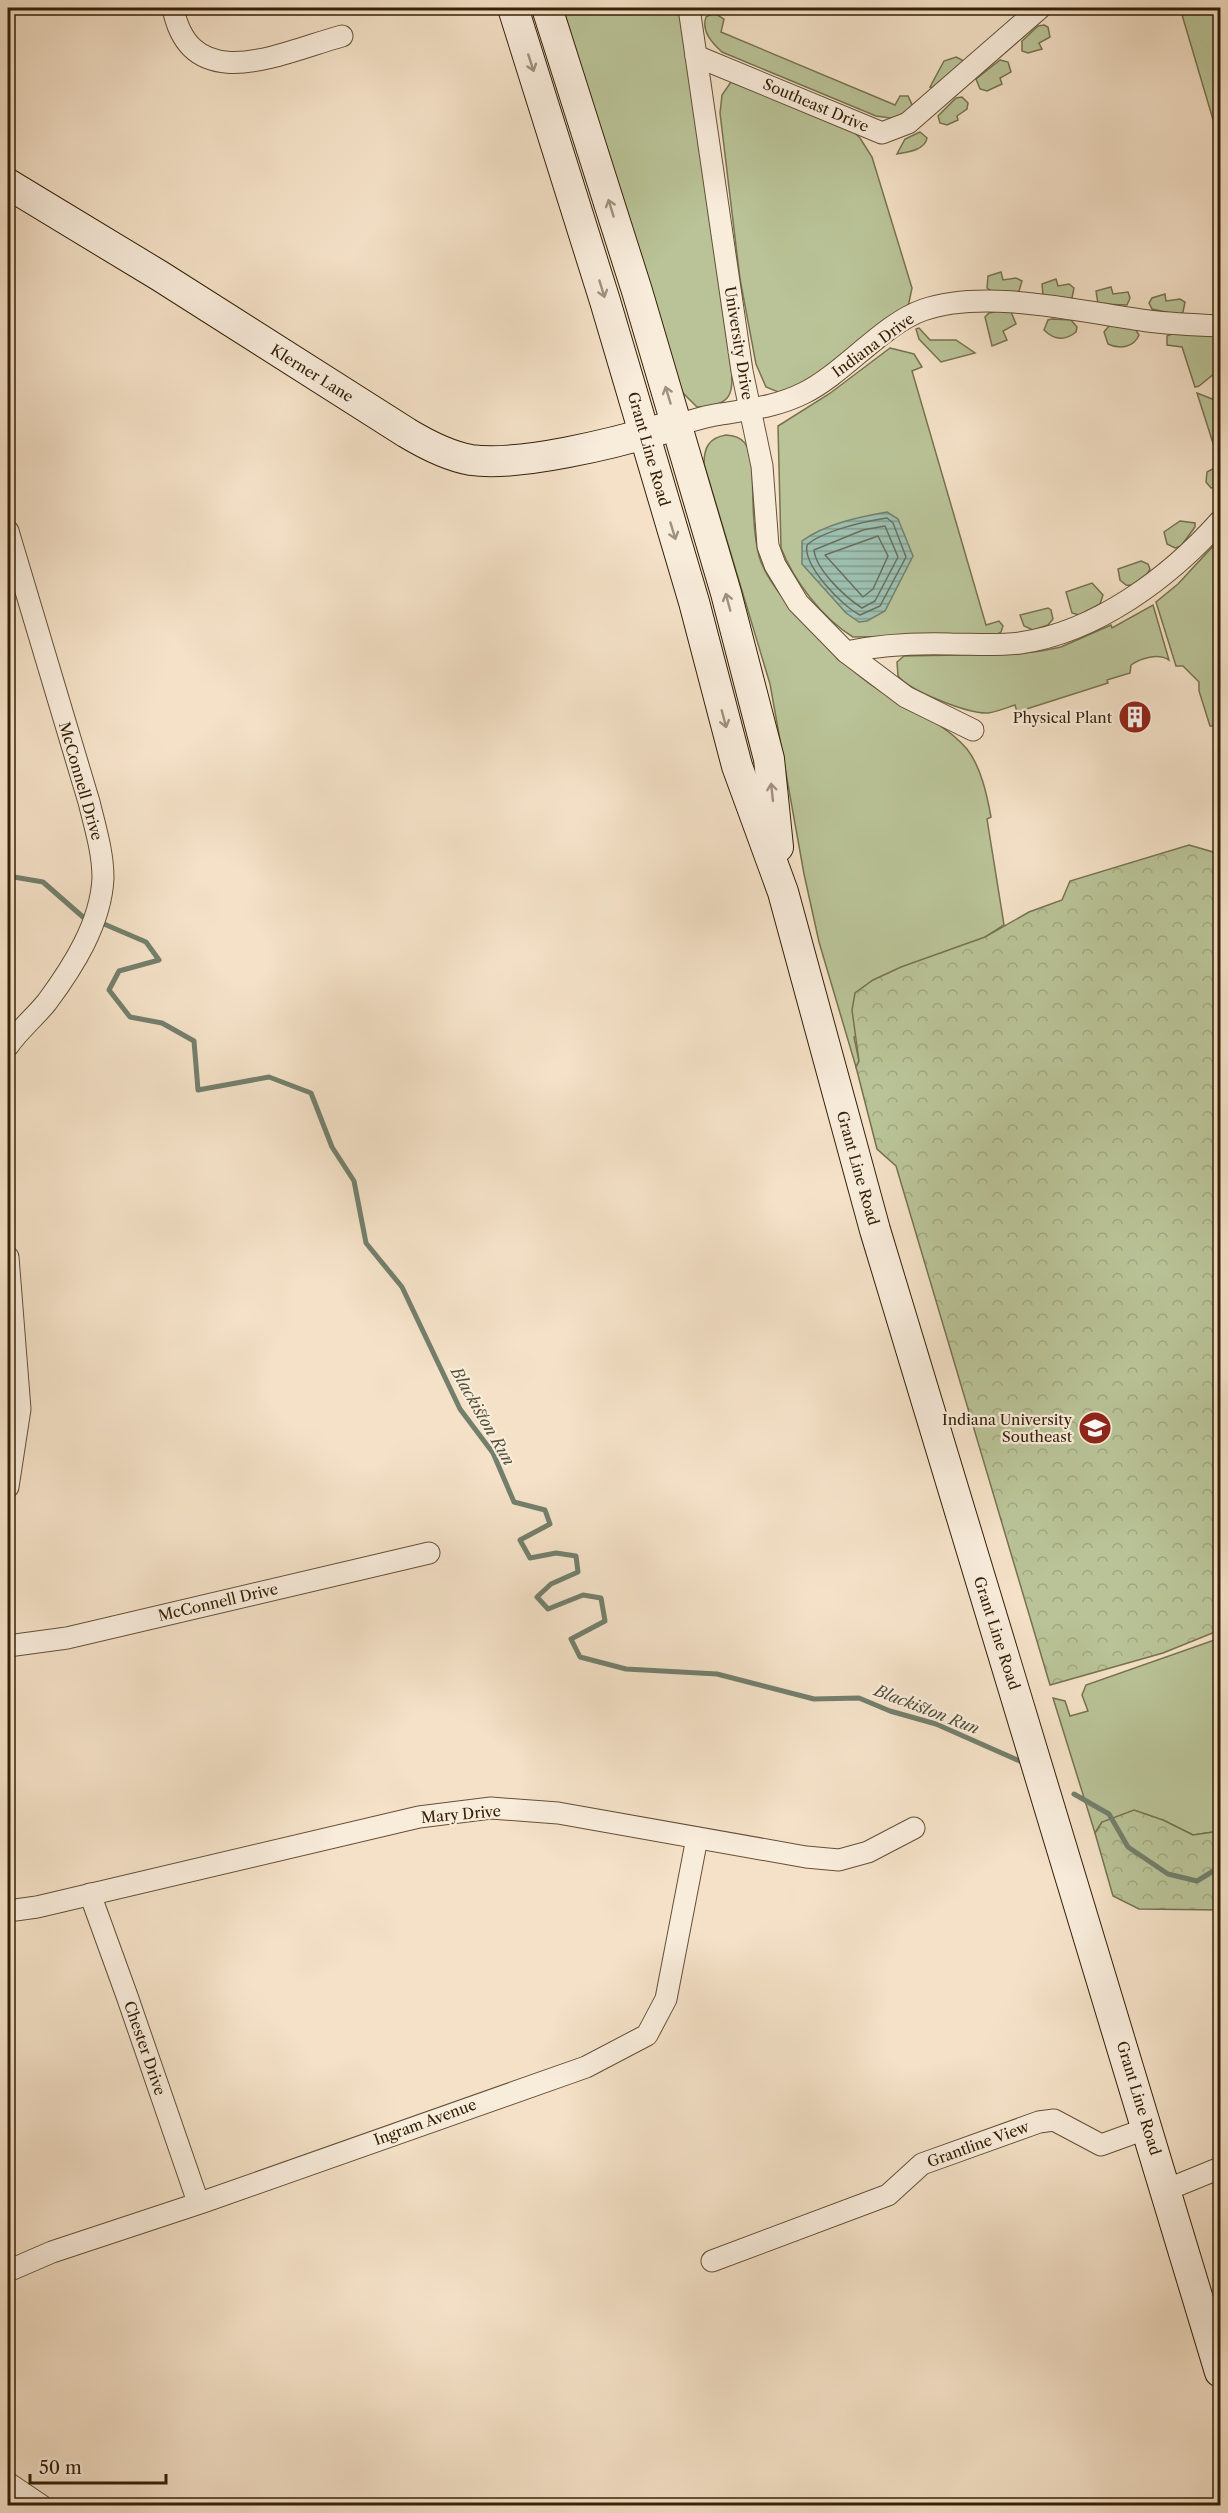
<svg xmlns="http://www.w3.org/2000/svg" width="1228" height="2513" font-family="'Libre Caslon Text',serif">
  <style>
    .green { fill: #b9c397; stroke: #77724f; stroke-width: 1.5 }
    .forest { fill: url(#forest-crowns); stroke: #77724f; stroke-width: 1.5 }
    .water { fill: url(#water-rules); stroke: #737f6c; stroke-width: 1.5 }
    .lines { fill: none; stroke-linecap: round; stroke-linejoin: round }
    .shore { stroke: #696f5b; stroke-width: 1.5 }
    .stream { stroke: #737f6c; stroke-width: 5 }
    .street-casing { stroke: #655037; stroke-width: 23 }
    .secondary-casing { stroke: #352007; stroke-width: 32 }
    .street { stroke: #f8ecdb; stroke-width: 21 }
    .secondary { stroke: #f8ecdb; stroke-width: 30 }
    .oneway { stroke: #a0907c }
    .labels { text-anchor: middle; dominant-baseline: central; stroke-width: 4.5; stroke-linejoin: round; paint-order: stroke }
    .street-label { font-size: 15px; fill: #352007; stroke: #f8ecdb }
    .poi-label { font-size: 15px; fill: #352007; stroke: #f8ecdb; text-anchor: end }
    .water-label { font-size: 16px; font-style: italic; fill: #544f39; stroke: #f8ecdb }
  </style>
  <defs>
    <pattern id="forest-crowns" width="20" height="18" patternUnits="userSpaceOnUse" patternTransform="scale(1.5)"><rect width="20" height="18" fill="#b9c397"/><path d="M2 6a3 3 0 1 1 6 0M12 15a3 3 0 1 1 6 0" fill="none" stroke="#a0a781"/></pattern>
    <pattern id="water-rules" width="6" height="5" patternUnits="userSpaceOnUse" patternTransform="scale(1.5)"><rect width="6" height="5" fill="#9dbeaf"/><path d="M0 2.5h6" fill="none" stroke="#819a8c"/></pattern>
  </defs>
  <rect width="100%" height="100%" fill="#f4e1c7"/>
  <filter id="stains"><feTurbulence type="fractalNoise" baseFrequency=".00333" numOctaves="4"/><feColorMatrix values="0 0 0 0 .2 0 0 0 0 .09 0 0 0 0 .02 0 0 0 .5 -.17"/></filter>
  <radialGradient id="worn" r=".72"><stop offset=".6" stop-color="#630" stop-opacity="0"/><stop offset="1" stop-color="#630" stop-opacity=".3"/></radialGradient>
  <g class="green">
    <path d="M 563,8 L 682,8 L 731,361 C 733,392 735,406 697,407 L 681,391 Z"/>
    <path d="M 1180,8 L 1220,8 L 1220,122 L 1214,123 Z"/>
    <path d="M 714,13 L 724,19 L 721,32 L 895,105 L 900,96 L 908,96 L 914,109 L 897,119 L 876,116 L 722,52 C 712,43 701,31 706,17 Z"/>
    <path d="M 1044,25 L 1048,27 L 1050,37 L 1039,43 L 1042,49 L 1028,53 L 1022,51 L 1022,41 L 1038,26 Z"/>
    <path d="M 956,57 L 962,60 L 963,66 L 933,88 L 930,87 L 944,61 Z"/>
    <path d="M 1000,60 L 1008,62 L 1011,72 L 1000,78 L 1002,84 L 987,91 L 980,89 L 976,79 Z"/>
    <path d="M 731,82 L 851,129 L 860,138 L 872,157 L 912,288 L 908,307 L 831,367 L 783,394 L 766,387 L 756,364 L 740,279 L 720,113 L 722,95 Z"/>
    <path d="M 962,97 L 968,103 L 967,109 L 957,116 L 958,120 L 947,125 L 940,123 L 938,116 L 956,98 Z"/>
    <path d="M 920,132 L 927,138 C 925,150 908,152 897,154 L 905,139 Z"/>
    <path d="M 1001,272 L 1003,280 L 1016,278 L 1022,281 L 1019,291 C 1011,295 994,294 987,288 L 988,276 Z"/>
    <path d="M 1056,279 L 1058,286 L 1069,284 L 1074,288 L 1072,298 L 1068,300 L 1043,295 L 1042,284 Z"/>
    <path d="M 1111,287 L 1113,294 L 1128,292 L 1130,298 L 1127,305 L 1098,304 L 1096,291 Z"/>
    <path d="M 1165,294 L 1166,301 L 1180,299 L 1185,302 L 1183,312 L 1179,315 L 1152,309 L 1149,303 L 1152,298 Z"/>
    <path d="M 998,311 L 1011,312 L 1016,324 L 1003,331 L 1007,340 L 992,346 L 985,317 L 989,313 Z"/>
    <path d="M 1052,319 L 1071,320 L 1077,327 L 1076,332 C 1065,341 1054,340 1044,330 L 1048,320 Z"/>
    <path d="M 1117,325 L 1136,330 L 1139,335 C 1134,347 1120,350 1108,344 L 1104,332 L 1109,326 Z"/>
    <path d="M 919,328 L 930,340 L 956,340 L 975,353 L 941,362 L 919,339 L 916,329 Z"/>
    <path d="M 1174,333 L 1220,336 L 1220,369 L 1199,386 L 1195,387 L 1182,347 L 1167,345 L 1167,336 Z"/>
    <path d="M 890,348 L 914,354 L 922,367 L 912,371 L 986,625 L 999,621 L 1003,626 L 1001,632 L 996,635 L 853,637 C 822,618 794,581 781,548 L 778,426 L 829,394 Z"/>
    <path d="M 1197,393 L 1220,402 L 1220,487 L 1211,488 L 1206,482 L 1207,472 L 1220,465 Z"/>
    <path d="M 726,435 C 744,436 748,445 752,461 C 753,489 752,529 759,556 C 770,595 843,666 876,688 C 906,708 943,721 967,749 C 981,767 987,795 991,817 L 987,819 L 1004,925 L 985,937 L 854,1037 L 859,1061 L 856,1067 L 819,942 L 804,874 L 770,684 L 704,464 C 704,447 709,438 726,435 Z"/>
    <path d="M 1180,521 L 1195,523 L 1195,527 L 1181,546 L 1175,548 L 1167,544 L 1164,532 Z"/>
    <path d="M 1220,543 L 1220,723 L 1217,726 L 1210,726 L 1199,691 L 1199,682 L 1183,666 L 1176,666 L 1156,602 L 1178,584 L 1215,544 Z"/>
    <path d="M 1141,561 L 1148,564 L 1150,569 C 1146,577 1136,587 1126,585 L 1120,580 L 1118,569 Z"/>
    <path d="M 1092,583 L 1103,595 L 1100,604 L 1079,615 L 1072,613 L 1066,592 Z"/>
    <path d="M 1153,605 L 1169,660 C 1158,653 1141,658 1131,665 L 1130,673 L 1107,680 L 1108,683 L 1017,712 L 1015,705 C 1006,708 996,712 988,713 C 968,714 910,691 898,676 L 897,662 L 904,656 L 1016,654 L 1041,651 L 1061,647 L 1111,625 L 1112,628 Z"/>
    <path d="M 1048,608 L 1051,610 L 1053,619 L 1048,625 L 1033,630 L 1024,626 L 1020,615 Z"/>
    <path d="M 1220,1638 L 1220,1831 L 1193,1835 L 1163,1820 L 1102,1822 L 1095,1833 L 1053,1698 L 1065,1701 L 1070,1716 L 1088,1711 L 1082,1695 L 1086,1685 Z"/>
  </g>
  <g class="forest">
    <path d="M 1189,845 L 1213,852 L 1220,862 L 1220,1630 L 1163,1653 L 1050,1685 L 896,1166 L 877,1149 L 856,1067 L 859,1061 L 852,1010 L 855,993 L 873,980 L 901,967 L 985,937 L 1029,912 L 1062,900 L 1070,881 Z"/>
    <path d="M 1134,1810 L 1163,1820 L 1193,1835 L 1220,1831 L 1220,1910 L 1139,1909 L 1113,1896 L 1095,1833 L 1102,1822 Z"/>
  </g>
  <path class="water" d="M 887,512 L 898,519 L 913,556 L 885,611 L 867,621 L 859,622 L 846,613 L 802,564 L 802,541 C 825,524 859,517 887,512 Z"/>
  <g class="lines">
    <g class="shore">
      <path d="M 887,518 L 893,523 L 906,557 L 880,606 L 860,615 C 842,606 803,566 807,545 C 822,531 866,521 887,518 Z"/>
      <path d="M 885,526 L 898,557 L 875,601 L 862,608 C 845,597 816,570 814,550 L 863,530 Z"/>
      <path d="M 878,536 L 888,556 L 873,589 L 863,597 L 825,555 Z"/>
    </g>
    <g class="stream">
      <path d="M 8,876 L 43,882 L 83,917"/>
      <path d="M 104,924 L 146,942 L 159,960 L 119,971 L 109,990 L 130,1017 L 162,1023 L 194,1041 L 198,1090 L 269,1077 L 311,1093 L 332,1147 L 354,1181 L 366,1243 L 402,1287 L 460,1409 L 493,1453 L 514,1502 L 545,1510 L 550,1524 L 520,1540 L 530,1558 L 556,1553 L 576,1556 L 578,1572 L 551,1584 L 537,1597 L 548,1609 L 583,1595 L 601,1598 L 605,1621 L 571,1639 L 580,1657 L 626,1669 L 717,1674 L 814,1699 L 859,1698 L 890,1711 L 936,1724 L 1022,1762"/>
      <path d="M 1074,1794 L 1109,1814 L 1128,1847 L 1168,1874 L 1197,1881 L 1220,1867"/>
    </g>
    <defs>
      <g id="street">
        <path d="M 173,8 C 191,99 283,52 342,36"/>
        <path d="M 689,8 L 742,371 L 762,466 L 768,546 L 775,565 L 798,603 L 846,652 C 879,645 917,643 951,644 C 973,644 997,646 1020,643 C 1097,632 1170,577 1220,521"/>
        <path d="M 696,56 L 882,133 L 908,123 L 1040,8"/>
        <path d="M 677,425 C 691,421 706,416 721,414 C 750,409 776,407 804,393 C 843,374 883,324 923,310 C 986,288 1082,312 1148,321 C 1172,324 1196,325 1220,326"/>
        <path d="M 8,531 L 89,802 C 95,827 103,852 103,878 C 101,923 73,967 47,1002 C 35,1017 19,1030 8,1046"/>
        <path d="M 846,652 L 906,697 L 973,730"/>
        <path d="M 8,1257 L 20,1409 L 8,1487"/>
        <path d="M 8,1646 L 67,1638 L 429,1553"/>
        <path d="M 90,1894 L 127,1996 L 198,2202"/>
        <path d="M 8,1911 L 37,1907 L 419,1817 L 491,1808 L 558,1813 L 806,1857 L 839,1860 L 868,1852 L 914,1828"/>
        <path d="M 1166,2190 L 1220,2168"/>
        <path d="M 712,2261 L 888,2195 L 922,2164 L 1039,2122 L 1054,2120 L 1101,2145 L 1148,2128"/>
        <path d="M 8,2271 L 52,2252 L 203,2202 L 586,2067 L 647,2035 L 666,1999 L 697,1838"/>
        <path d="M 8,2483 L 42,2506"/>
      </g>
      <g id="secondary">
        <path d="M 513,8 L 605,301 L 694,602 L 737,766 L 783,892 L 875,1230 L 1220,2372"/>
        <path d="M 547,8 L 637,291 L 726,593 L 769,759 L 778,847"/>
        <path d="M 8,184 L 160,276 L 407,433 C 427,445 448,456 471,460 C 519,467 615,443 662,429"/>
      </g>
    </defs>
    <use href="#street" class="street-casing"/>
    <use href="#secondary" class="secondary-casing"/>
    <use href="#street" class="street"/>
    <use href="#secondary" class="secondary"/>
  </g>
  <defs><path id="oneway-shaft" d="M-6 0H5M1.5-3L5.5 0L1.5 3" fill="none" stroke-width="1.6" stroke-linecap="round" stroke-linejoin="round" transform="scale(1.5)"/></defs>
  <g class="oneway">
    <use href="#oneway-shaft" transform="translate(531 63) rotate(72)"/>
    <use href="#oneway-shaft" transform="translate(611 208) rotate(-107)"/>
    <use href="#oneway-shaft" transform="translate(602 289) rotate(73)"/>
    <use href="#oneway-shaft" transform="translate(668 395) rotate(-107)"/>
    <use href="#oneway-shaft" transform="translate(673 531) rotate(73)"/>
    <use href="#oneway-shaft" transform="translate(728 602) rotate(-105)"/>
    <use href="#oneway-shaft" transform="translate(724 719) rotate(75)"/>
    <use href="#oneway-shaft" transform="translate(772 792) rotate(-96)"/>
  </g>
  <defs>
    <symbol id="building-disc" viewBox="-11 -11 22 22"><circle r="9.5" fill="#8f2418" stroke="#f8ecdb"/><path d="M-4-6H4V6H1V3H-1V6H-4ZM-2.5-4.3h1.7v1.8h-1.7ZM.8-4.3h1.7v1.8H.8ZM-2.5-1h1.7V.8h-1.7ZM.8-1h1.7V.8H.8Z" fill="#fff"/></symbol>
    <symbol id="university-disc" viewBox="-11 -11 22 22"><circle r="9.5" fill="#8f2418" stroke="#f8ecdb"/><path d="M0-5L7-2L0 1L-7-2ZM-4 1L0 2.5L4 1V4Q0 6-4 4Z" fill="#fff"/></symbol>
  </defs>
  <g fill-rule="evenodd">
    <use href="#building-disc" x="1116" y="698" width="38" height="38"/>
    <use href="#university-disc" x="1076" y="1409" width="38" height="38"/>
  </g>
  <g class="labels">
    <g class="street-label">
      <text transform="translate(816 105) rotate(23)">Southeast Drive</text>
      <text transform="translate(739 343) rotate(81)">University Drive</text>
      <text transform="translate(873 345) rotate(-36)">Indiana Drive</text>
      <text transform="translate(312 373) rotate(32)">Klerner Lane</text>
      <text transform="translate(649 449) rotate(74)">Grant Line Road</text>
      <text transform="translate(81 781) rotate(74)">McConnell Drive</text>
      <text transform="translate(858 1168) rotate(74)">Grant Line Road</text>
      <text transform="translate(218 1602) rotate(-13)">McConnell Drive</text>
      <text transform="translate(997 1633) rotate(72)">Grant Line Road</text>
      <text transform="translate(461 1814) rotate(-5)">Mary Drive</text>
      <text transform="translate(145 2048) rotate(71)">Chester Drive</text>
      <text transform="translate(1139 2098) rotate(73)">Grant Line Road</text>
      <text transform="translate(425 2122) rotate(-20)">Ingram Avenue</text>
      <text transform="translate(978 2144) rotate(-20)">Grantline View</text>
    </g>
    <g class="poi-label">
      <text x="1112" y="717">Physical Plant</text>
      <text x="1072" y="1419">Indiana University<tspan x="1072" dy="17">Southeast</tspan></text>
    </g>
    <g class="water-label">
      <text transform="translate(483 1416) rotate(60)">Blackiston Run</text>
      <text transform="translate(927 1709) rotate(21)">Blackiston Run</text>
    </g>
  </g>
  <rect width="1228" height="2513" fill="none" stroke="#f4e1c7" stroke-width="30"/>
  <rect x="9" y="9" width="1210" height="2495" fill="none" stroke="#352007" stroke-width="3"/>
  <rect x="15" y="15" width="1198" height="2483" fill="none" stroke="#352007" stroke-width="1.5"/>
  <path d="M30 2474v9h136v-9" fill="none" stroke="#352007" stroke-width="3"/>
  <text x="39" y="2474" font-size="18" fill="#352007" stroke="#f8ecdb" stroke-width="4.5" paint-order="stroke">50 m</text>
  <rect width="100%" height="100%" filter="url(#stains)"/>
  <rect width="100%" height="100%" fill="url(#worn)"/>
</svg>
